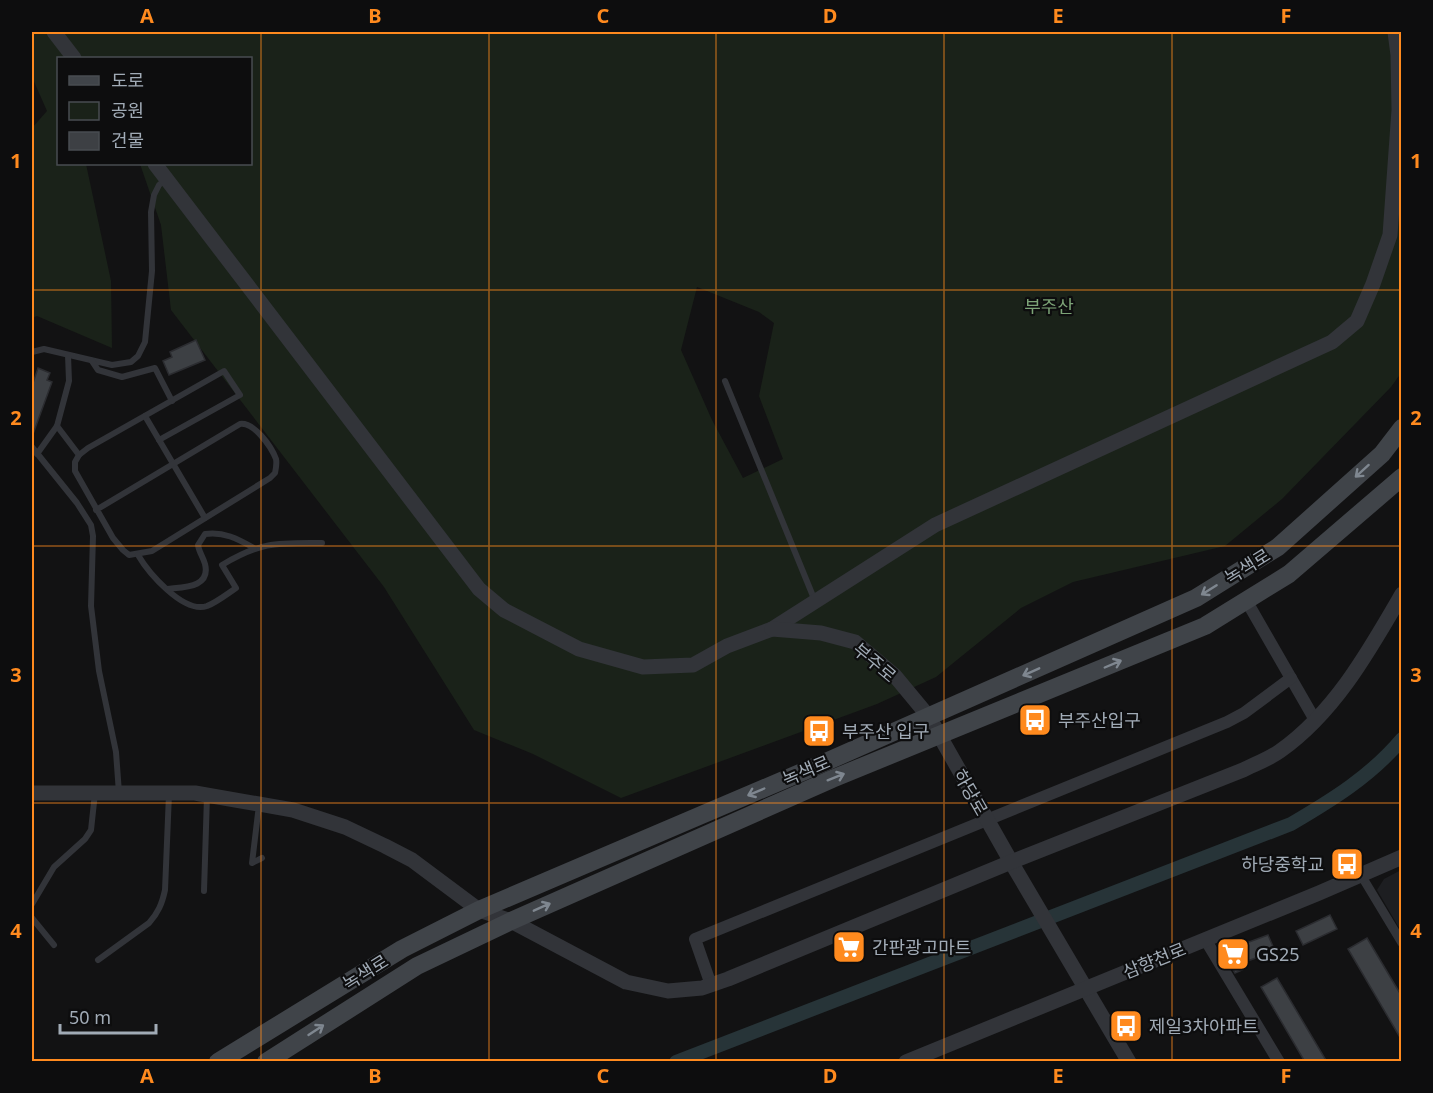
<svg xmlns="http://www.w3.org/2000/svg" width="1433" height="1093" font-family="'Noto Sans','Noto Sans KR',sans-serif">
  <style>
    .built { fill: #1d1e21 }
    .green { fill: #1a2219; fill-rule: evenodd }
    .lines { fill: none; stroke-linecap: round; stroke-linejoin: round }
    .canal { stroke: #273438; stroke-width: 14 }
    .building { fill: #3d4044; stroke: #2b2c30; stroke-width: 1.5 }
    .service { stroke: #323439; stroke-width: 6 }
    .pedestrian { stroke: #323439; stroke-width: 9 }
    .minor { stroke: #323439; stroke-width: 12 }
    .tertiary { stroke: #323439; stroke-width: 15 }
    .secondary { stroke: #404449; stroke-width: 18 }
    .oneway { stroke: #7f8790 }
    .grid { fill: none; stroke: #ff8a1e; stroke-width: 1.5; stroke-opacity: 0.55 }
    .labels { text-anchor: middle; dominant-baseline: central; stroke-width: 4.5; stroke-linejoin: round; paint-order: stroke }
    .park-label { font-size: 18px; fill: #7ca376; stroke: #0d0d0e }
    .street-label { font-size: 18px; fill: #a1abb6; stroke: #0d0d0e }
    .poi-label { font-size: 18px; fill: #a1abb6; stroke: #0d0d0e; text-anchor: start }
    .neatline { fill: none; stroke: #ff8a1e; stroke-width: 2 }
    .grid-label { font-size: 20px; text-anchor: middle; font-weight: bold; fill: #ff8a1e }
  </style>
  <rect width="100%" height="100%" fill="#121213"/>
  <path class="built" d="M 1401,870 L 1401,931 L 1377,890 L 1384,879 Z"/>
  <path class="green" d="M 32,32 L 1401,32 L 1401,373 L 1391,387 L 1282,499 L 1225,546 L 1073,582 L 1021,608 L 936,677 L 877,704 L 621,798 L 533,754 L 474,730 L 384,587 L 171,310 L 161,225 L 140,164 L 250,164 L 250,58 L 58,58 L 58,164 L 86,164 L 111,281 L 112,348 L 37,316 L 32,318 L 32,128 L 47,111 L 32,77 ZM 697,287 L 759,312 L 774,323 L 759,396 L 783,459 L 743,478 L 712,420 L 681,350 Z"/>
  <g class="lines">
    <path class="canal" d="M 676,1062 L 1291,824 C 1332,800 1371,776 1402,739"/>
  </g>
  <g class="building">
    <path d="M 196,340 L 205,360 L 169,375 L 163,361 L 172,357 L 170,352 Z"/>
    <path d="M 38,368 L 50,373 L 47,380 L 52,382 L 33,434 L 32,386 Z"/>
    <path d="M 1330,915 L 1337,929 L 1303,945 L 1296,931 Z"/>
    <path d="M 1268,935 L 1275,951 L 1242,963 L 1244,969 L 1235,973 L 1226,958 L 1230,949 Z"/>
    <path d="M 1367,938 L 1401,995 L 1401,1039 L 1348,949 Z"/>
    <path d="M 1277,978 L 1327,1062 L 1305,1062 L 1261,987 Z"/>
  </g>
  <g class="lines">
    <g class="service">
      <path d="M 32,352 L 44,349 L 112,365 L 131,362 L 138,356 L 145,342 L 152,271 L 151,212 L 154,195 L 159,185 L 165,180"/>
      <path d="M 92,361 L 98,370 L 122,377 L 155,368 L 172,401"/>
      <path d="M 725,381 L 815,601"/>
      <path d="M 145,416 L 205,518"/>
      <path d="M 57,426 L 79,455"/>
      <path d="M 32,447 L 77,503 L 91,525 L 93,536 L 91,606 L 99,671 L 116,752 L 119,793"/>
      <path d="M 37,454 L 57,426 L 69,381 L 68,355"/>
      <path d="M 96,510 L 240,424 C 254,422 271,446 276,459 C 277,464 276,468 275,473 L 270,478 L 152,551 L 129,555 L 123,550 L 113,538 L 75,471 L 75,462 L 79,455 L 88,448 L 224,371 L 240,395 L 159,440"/>
      <path d="M 138,555 C 148,572 183,614 207,606 C 217,602 227,594 236,588 L 222,565 C 262,541 278,543 322,543"/>
      <path d="M 167,589 C 183,587 211,588 205,564 C 203,557 199,552 198,545 L 205,534 C 223,531 238,539 254,548"/>
      <path d="M 259,805 L 252,863 L 262,858"/>
      <path d="M 204,891 L 207,796"/>
      <path d="M 32,904 L 54,867 L 85,839 L 91,830 L 95,793"/>
      <path d="M 32,918 L 54,945"/>
      <path d="M 98,960 L 149,923 C 158,913 162,904 165,890 L 169,794"/>
    </g>
    <path class="pedestrian" d="M 1361,875 L 1402,943"/>
    <g class="minor">
      <path d="M 1246,600 L 1315,720"/>
      <path d="M 1205,939 L 1279,1062"/>
      <path d="M 711,985 L 695,939 L 1227,722 L 1244,713 L 1291,678"/>
    </g>
    <g class="tertiary">
      <path d="M 54,32 L 74,58"/>
      <path d="M 155,164 L 479,589 L 504,610 L 579,649 L 643,667 L 693,665 L 727,646 L 772,629 L 935,525 L 1332,342 L 1357,321 L 1373,284 L 1390,235 L 1399,110 L 1398,55 L 1395,32"/>
      <path d="M 772,629 L 821,633 L 855,642 L 895,676 L 929,717 L 1014,867 L 1129,1062"/>
      <path d="M 32,793 L 195,793 L 293,810 L 345,827 L 385,846 L 412,860 L 479,910 L 511,921 L 626,982 L 668,991 L 702,988 L 728,979 L 1011,862 L 1243,770 C 1255,764 1269,759 1280,751 C 1335,712 1369,651 1402,594"/>
      <path d="M 906,1062 L 1319,893 L 1402,857"/>
    </g>
    <g class="secondary">
      <path d="M 218,1062 L 402,949 L 479,910 L 828,761 L 1196,598 L 1278,547 L 1382,454 L 1402,428"/>
      <path d="M 266,1062 L 417,966 L 511,921 L 832,779 L 1205,626 L 1289,574 L 1402,477"/>
    </g>
  </g>
  <defs><path id="oneway-shaft" d="M-6 0H5M1.5-3L5.5 0L1.5 3" fill="none" stroke-width="1.6" stroke-linecap="round" stroke-linejoin="round" transform="scale(1.5)"/></defs>
  <g class="oneway">
    <use href="#oneway-shaft" transform="translate(1362 471) rotate(138)"/>
    <use href="#oneway-shaft" transform="translate(1209 590) rotate(148)"/>
    <use href="#oneway-shaft" transform="translate(1113 664) rotate(-23)"/>
    <use href="#oneway-shaft" transform="translate(1031 672) rotate(156)"/>
    <use href="#oneway-shaft" transform="translate(836 777) rotate(-22)"/>
    <use href="#oneway-shaft" transform="translate(756 792) rotate(157)"/>
    <use href="#oneway-shaft" transform="translate(542 907) rotate(-24)"/>
    <use href="#oneway-shaft" transform="translate(316 1030) rotate(-33)"/>
  </g>
  <path class="grid" d="M 261,32 L 261,1062M 489,32 L 489,1062M 716,32 L 716,1062M 944,32 L 944,1062M 1172,32 L 1172,1062M 32,290 L 1402,290M 32,546 L 1402,546M 32,803 L 1402,803"/>
  <defs>
    <symbol id="bus-square" viewBox="-11 -11 22 22"><rect x="-9" y="-9" width="18" height="18" rx="4" fill="#ff8a1e" stroke="#0d0d0e"/><path d="M-5-6H5V4H4V6H2V4H-2V6H-4V4H-5ZM-3.5-4V0h7V-4ZM-3.5 1.2v1.5H-2V1.2ZM2 1.2v1.5H3.5V1.2Z" fill="#fff"/></symbol>
    <symbol id="supermarket-square" viewBox="-11 -11 22 22"><rect x="-9" y="-9" width="18" height="18" rx="4" fill="#ff8a1e" stroke="#0d0d0e"/><path d="M-6-5.5h2.5l.6 2H6L4.5 2H-2.5L-4.4-4H-6ZM-1.5 3.2a1.3 1.3 0 1 0 .1 0ZM3 3.2a1.3 1.3 0 1 0 .1 0Z" fill="#fff"/></symbol>
  </defs>
  <g fill-rule="evenodd">
    <use href="#bus-square" x="1016" y="701" width="38" height="38"/>
    <use href="#bus-square" x="800" y="712" width="38" height="38"/>
    <use href="#bus-square" x="1328" y="845" width="38" height="38"/>
    <use href="#supermarket-square" x="830" y="928" width="38" height="38"/>
    <use href="#supermarket-square" x="1214" y="935" width="38" height="38"/>
    <use href="#bus-square" x="1107" y="1007" width="38" height="38"/>
  </g>
  <g class="labels">
    <g class="park-label">
      <text x="1049" y="306">부주산</text>
    </g>
    <g class="street-label">
      <text transform="translate(1247 566) rotate(-32)">녹색로</text>
      <text transform="translate(875 662) rotate(40)">부주로</text>
      <text transform="translate(806 770) rotate(-23)">녹색로</text>
      <text transform="translate(971 792) rotate(60)">하당로</text>
      <text transform="translate(1154 960) rotate(-22)">삼향천로</text>
      <text transform="translate(365 972) rotate(-32)">녹색로</text>
    </g>
    <g class="poi-label">
      <text x="1058" y="720">부주산입구</text>
      <text x="842" y="731">부주산 입구</text>
      <text x="1324" y="864" text-anchor="end">하당중학교</text>
      <text x="872" y="947">간판광고마트</text>
      <text x="1256" y="954">GS25</text>
      <text x="1149" y="1026">제일3차아파트</text>
    </g>
  </g>
  <rect width="1433" height="1093" fill="none" stroke="#0d0d0e" stroke-width="66"/>
  <rect x="57" y="57" width="195" height="108" fill="#0d0d0e" stroke="#484c51" stroke-width="1.5"/>
  <rect x="69" y="76" width="30" height="9" fill="#404449" stroke="#484c51" stroke-width="1.5"/>
  <text x="111" y="87" font-size="18" fill="#a1abb6">도로</text>
  <rect x="69" y="102" width="30" height="18" fill="#1a2219" stroke="#484c51" stroke-width="1.5"/>
  <text x="111" y="117" font-size="18" fill="#a1abb6">공원</text>
  <rect x="69" y="132" width="30" height="18" fill="#3d4044" stroke="#484c51" stroke-width="1.5"/>
  <text x="111" y="147" font-size="18" fill="#a1abb6">건물</text>
  <path d="M60 1024v9h96v-9" fill="none" stroke="#a1abb6" stroke-width="3"/>
  <text x="69" y="1024" font-size="18" fill="#a1abb6" stroke="#0d0d0e" stroke-width="4.5" paint-order="stroke">50 m</text>
  <rect x="33" y="33" width="1367" height="1027" class="neatline"/>
  <g class="grid-label">
    <text x="147" y="23">A</text>
    <text x="375" y="23">B</text>
    <text x="603" y="23">C</text>
    <text x="830" y="23">D</text>
    <text x="1058" y="23">E</text>
    <text x="1286" y="23">F</text>
    <text x="16" y="168">1</text>
    <text x="1416" y="168">1</text>
    <text x="16" y="425">2</text>
    <text x="1416" y="425">2</text>
    <text x="16" y="682">3</text>
    <text x="1416" y="682">3</text>
    <text x="16" y="938">4</text>
    <text x="1416" y="938">4</text>
    <text x="147" y="1083">A</text>
    <text x="375" y="1083">B</text>
    <text x="603" y="1083">C</text>
    <text x="830" y="1083">D</text>
    <text x="1058" y="1083">E</text>
    <text x="1286" y="1083">F</text>
  </g>
</svg>
